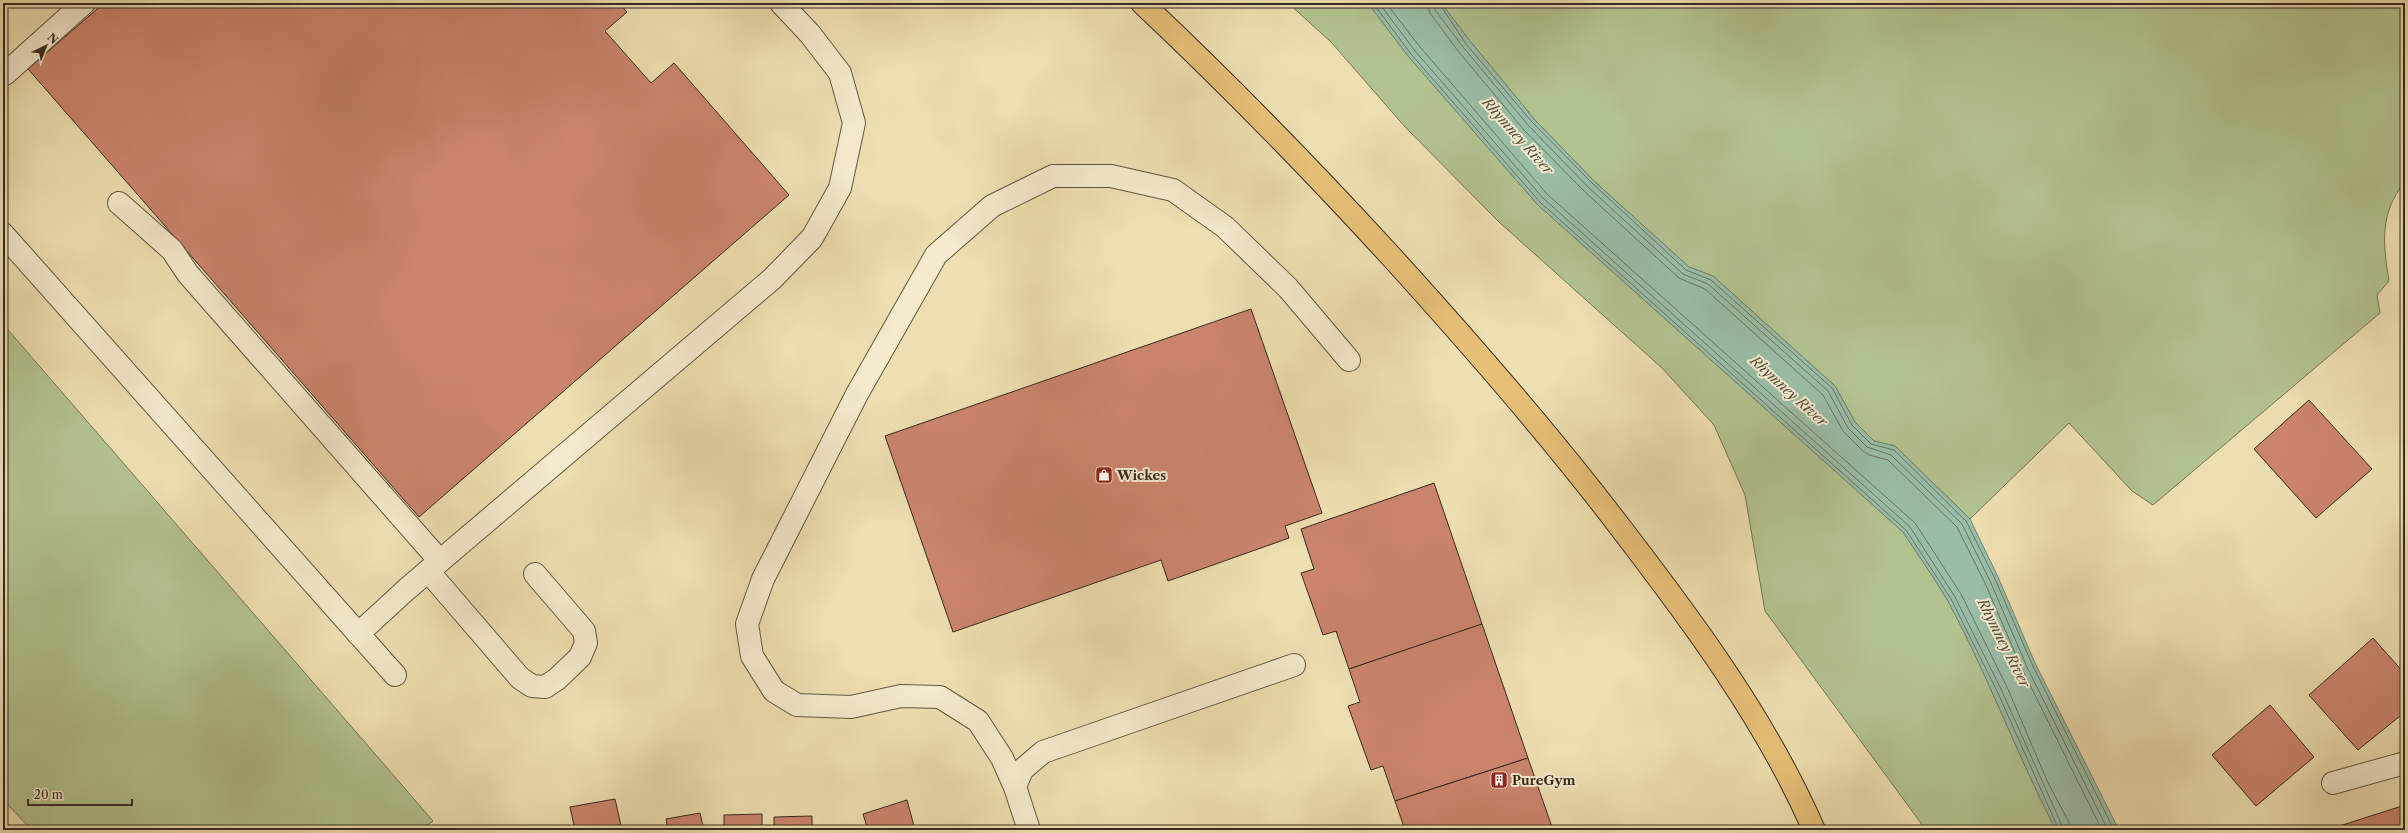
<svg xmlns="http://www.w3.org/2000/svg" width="2408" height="833" font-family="'Libre Caslon Text',serif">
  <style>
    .green { fill: #b3c390; stroke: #747658 }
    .water { fill: #9abda7; stroke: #728271 }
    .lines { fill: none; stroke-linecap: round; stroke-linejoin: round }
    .shore { stroke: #687463; stroke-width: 1 }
    .building { fill: #cb856d; stroke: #352a1f }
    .minor-casing { stroke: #635743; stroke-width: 24 }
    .major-casing { stroke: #352a1f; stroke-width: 24 }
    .minor { stroke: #f4eacc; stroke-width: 22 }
    .major { stroke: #e7c078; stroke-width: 22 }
    .labels { text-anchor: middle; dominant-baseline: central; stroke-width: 4; stroke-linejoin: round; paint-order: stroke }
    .poi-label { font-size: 13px; font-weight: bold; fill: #352a1f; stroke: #f4eacc; text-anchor: start }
    .water-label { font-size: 14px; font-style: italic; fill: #4e4f41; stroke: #f4eacc }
  </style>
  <rect width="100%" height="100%" fill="#eedfb0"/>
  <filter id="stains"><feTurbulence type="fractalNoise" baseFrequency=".005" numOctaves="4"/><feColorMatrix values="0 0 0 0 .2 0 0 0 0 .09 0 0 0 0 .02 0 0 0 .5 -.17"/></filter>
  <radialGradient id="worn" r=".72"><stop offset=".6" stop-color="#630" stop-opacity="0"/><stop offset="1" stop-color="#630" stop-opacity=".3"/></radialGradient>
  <g class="green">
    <path d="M 1288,3 L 1368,3 L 1408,56 L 1537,204 L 1903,532 C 1918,555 1934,577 1948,601 C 1988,675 2017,755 2056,830 L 1926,830 L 1765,611 L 1745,495 L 1714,425 L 1662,368 L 1499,222 L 1406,128 L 1331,42 Z"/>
    <path d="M 1441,3 L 2405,3 L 2405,182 C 2379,213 2383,244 2389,281 L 2377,295 L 2380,313 L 2153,505 L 2132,491 L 2069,423 L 1970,519 L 1895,446 L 1874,441 L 1855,422 L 1835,386 L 1713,276 L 1689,267 L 1594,181 L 1535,120 L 1470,41 Z"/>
    <path d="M 3,324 L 433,821 L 420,830 L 32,830 L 3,800 Z"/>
  </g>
  <path class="water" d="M 1368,3 L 1441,3 L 1470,41 L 1535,120 L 1594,181 L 1689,267 L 1713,276 L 1835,386 L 1855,422 L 1874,441 L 1895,446 L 1970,519 L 1998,577 L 2035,663 L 2119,830 L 2056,830 C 2017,755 1988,675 1948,601 C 1934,577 1918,555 1903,532 L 1537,204 L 1408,56 Z"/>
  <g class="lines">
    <g class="shore">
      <path d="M 1373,3 L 1411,54 L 1540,202 L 1906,530 L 1951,599 L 1997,691 L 2059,830"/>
      <path d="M 1379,3 L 1415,51 L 1543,198 L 1910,527 L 1955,597 L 2001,689 L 2064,830"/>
      <path d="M 1386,3 L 1420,47 L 1547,194 L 1915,523 L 1961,594 L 2007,687 L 2048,783 L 2069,822 L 2070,830"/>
      <path d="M 1427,3 L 1430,13 L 1458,51 L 1524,130 L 1584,191 L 1679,278 L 1705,289 L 1823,395 L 1843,431 L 1863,451 L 1869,455 L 1888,460 L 1957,527 L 1985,583 L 2022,669 L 2102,830"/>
      <path d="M 1433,3 L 1435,10 L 1463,47 L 1528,125 L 1588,187 L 1683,274 L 1708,284 L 1828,391 L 1848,428 L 1867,447 L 1891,455 L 1962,524 L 1990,581 L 2027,667 L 2108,830"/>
      <path d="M 1439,3 L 1466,44 L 1532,122 L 1592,183 L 1686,270 L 1711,280 L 1832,388 L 1852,425 L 1871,444 L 1894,450 L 1966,521 L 1995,579 L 2032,664 L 2114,830"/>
    </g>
  </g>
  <g class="building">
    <path d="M 104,3 L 619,3 L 627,12 L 605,31 L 651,83 L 674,63 L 789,195 L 419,517 L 28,69 Z"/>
    <path d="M 1251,309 L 1322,513 L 1285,526 L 1289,538 L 1168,581 L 1161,560 L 953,632 L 885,436 Z"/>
    <path d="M 2309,400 L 2372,469 L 2316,518 L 2254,449 Z"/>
    <path d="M 1434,483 L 1482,624 L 1349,669 L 1336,631 L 1323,635 L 1301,573 L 1314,569 L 1301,529 Z"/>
    <path d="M 1482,624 L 1528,758 L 1395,801 L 1383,766 L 1371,770 L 1348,706 L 1360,702 L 1349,669 Z"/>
    <path d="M 2373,638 L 2405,674 L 2405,712 L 2358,750 L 2309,695 Z"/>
    <path d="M 2270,705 L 2314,757 L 2256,806 L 2212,755 Z"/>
    <path d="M 1528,758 L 1553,830 L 1405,830 L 1395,801 Z"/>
    <path d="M 615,799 L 622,830 L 575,830 L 570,807 Z"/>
    <path d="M 907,800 L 915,830 L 868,830 L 863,814 Z"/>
    <path d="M 2405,805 L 2405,830 L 2327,830 Z"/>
    <path d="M 700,813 L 704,830 L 668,830 L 666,819 Z"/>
    <path d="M 762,814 L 762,830 L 724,830 L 724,815 Z"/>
    <path d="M 812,816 L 812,830 L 774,830 L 774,817 Z"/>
  </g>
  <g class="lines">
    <defs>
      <g id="minor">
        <path d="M 5,74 L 84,3"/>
        <path d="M 119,203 L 172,250 L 188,274 L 440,561"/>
        <path d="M 3,234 L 395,675"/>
        <path d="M 428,571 L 520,678 L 532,686 L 545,687 L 557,679 L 580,657 L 586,643 L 584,631 L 535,574"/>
        <path d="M 358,634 L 407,589 L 772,279 L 812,238 L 840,188 L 854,123 L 840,73 L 810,34 L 781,3"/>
        <path d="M 2333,783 L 2405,763"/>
        <path d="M 1015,787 L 1002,758 L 978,721 L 940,697 L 901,696 L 851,707 L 797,705 L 774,691 L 752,656 L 747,624 L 763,579 L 857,394 L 936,255 L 992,206 L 1053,176 L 1111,176 L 1173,190 L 1225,227 L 1288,288 L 1349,360"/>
        <path d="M 1029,830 L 1015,787 L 1022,770 L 1043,752 L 1294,665"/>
      </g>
      <path id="major" d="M 1142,3 C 1227,83 1308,166 1387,252 C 1468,341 1547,431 1620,527 C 1693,622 1766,720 1814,830"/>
    </defs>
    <use href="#minor" class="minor-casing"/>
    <use href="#major" class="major-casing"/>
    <use href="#minor" class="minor"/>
    <use href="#major" class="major"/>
  </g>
  <defs>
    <symbol id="shop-square" viewBox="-11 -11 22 22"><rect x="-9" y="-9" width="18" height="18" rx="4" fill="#8f2418" stroke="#f4eacc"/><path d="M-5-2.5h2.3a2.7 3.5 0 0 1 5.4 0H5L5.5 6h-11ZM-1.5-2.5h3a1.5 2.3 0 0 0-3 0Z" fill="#fff"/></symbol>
    <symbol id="building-square" viewBox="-11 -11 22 22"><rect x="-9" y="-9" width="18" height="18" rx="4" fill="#8f2418" stroke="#f4eacc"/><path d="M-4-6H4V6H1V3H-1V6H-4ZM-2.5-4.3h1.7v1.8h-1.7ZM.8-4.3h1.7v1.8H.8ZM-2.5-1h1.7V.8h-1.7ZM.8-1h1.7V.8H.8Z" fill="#fff"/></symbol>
  </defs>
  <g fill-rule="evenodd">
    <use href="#shop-square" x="1094" y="465" width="20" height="20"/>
    <use href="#building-square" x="1489" y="770" width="20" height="20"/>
  </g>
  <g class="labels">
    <g class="poi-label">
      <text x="1117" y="475">Wickes</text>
      <text x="1512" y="780">PureGym</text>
    </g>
    <g class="water-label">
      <text transform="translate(1518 136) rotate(48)">Rhymney River</text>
      <text transform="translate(1789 391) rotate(42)">Rhymney River</text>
      <text transform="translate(2004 643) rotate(63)">Rhymney River</text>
    </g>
  </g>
  <rect width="2408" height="833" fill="none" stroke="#eedfb0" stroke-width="16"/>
  <rect x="4" y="4" width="2400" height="825" fill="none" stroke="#352a1f" stroke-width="2"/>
  <rect x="8" y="8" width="2392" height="817" fill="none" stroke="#352a1f"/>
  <g transform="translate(46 46) rotate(43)" stroke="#f4eacc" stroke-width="3" paint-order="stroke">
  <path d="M0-3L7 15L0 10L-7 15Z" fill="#352a1f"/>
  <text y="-6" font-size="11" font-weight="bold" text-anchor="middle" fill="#352a1f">N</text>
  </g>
  <path d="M28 799v6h104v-6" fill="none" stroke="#352a1f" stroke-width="2"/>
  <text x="34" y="799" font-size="12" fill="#352a1f" stroke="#f4eacc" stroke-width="3" paint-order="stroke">20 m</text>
  <rect width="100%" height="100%" filter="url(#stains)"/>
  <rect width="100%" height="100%" fill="url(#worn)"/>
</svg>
